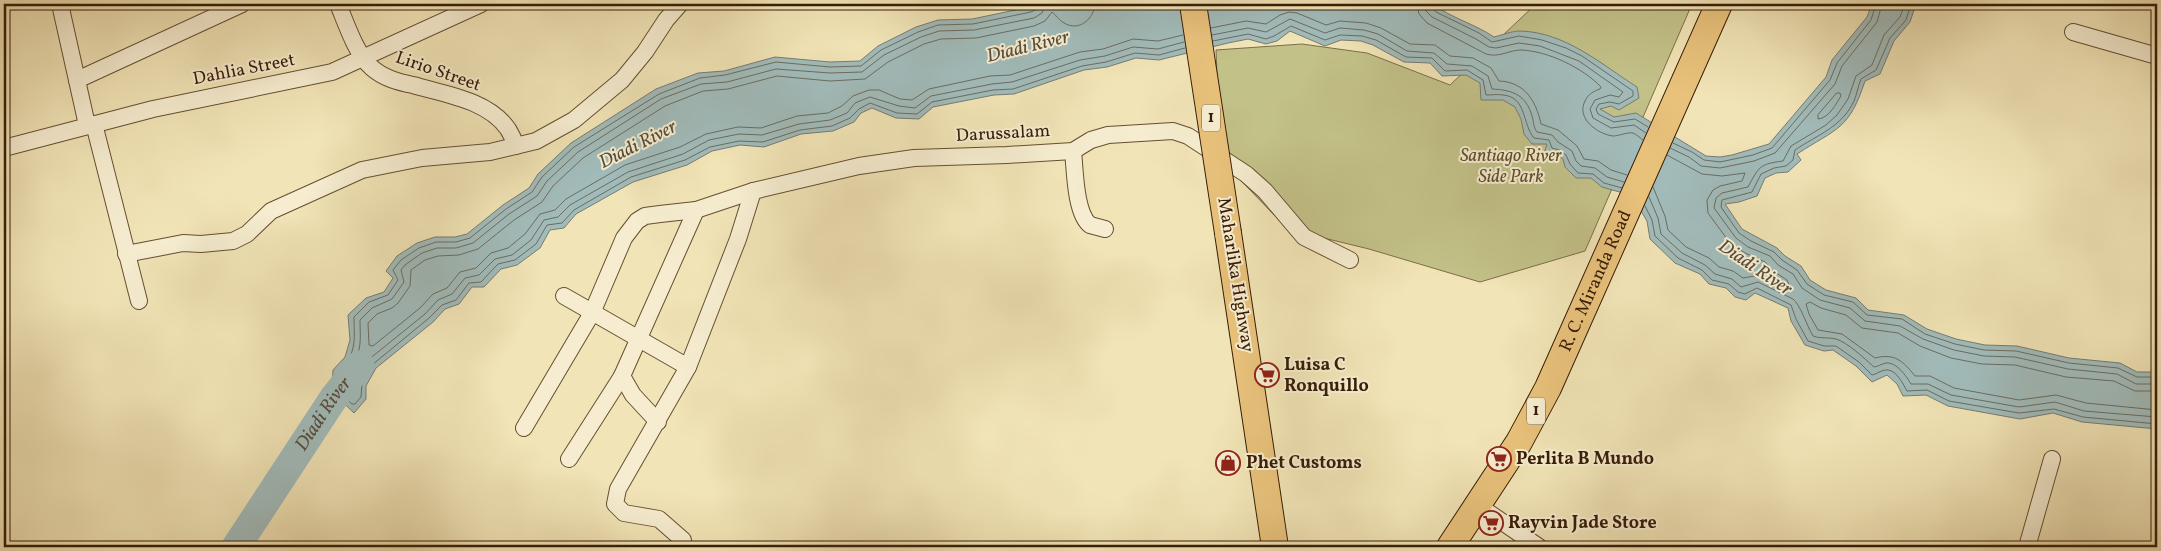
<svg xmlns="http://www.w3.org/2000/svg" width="2161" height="551" font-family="Vollkorn,serif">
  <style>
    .green { fill: #c2c188; stroke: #7c6e47 }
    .water { fill: #a1bbba; stroke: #777b72 }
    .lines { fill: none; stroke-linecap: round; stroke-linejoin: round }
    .shore { stroke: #6c6c60; stroke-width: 1 }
    .river { stroke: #a1bbba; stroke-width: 29 }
    .minor-casing { stroke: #664e32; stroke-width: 18 }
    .primary-casing { stroke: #371c06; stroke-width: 28 }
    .minor { stroke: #f6edd0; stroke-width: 16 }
    .primary { stroke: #e8c27b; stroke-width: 26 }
    .primary-bridge-casing { stroke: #371c06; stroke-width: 28; stroke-linecap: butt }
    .primary-bridge { stroke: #e8c27b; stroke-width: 26 }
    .labels { text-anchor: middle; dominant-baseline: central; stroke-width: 4; stroke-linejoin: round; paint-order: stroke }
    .shield { fill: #f6edd0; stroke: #705b43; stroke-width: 1 }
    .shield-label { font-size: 16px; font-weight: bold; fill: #371c06 }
    .street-label { font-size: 18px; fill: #371c06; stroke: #f6edd0 }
    .park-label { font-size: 18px; font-style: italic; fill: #614e2d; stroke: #f6edd0 }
    .poi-label { font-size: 18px; font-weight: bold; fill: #371c06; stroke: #f6edd0; text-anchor: start }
    .water-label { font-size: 19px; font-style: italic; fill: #574c3c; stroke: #f6edd0 }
  </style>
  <rect width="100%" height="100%" fill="#f1e4b6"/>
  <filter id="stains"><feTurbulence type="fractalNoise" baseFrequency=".004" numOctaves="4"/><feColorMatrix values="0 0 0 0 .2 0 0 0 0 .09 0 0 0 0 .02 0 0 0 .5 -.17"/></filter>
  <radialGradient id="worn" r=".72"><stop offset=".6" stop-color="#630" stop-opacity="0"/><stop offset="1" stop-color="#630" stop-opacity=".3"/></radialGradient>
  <path class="green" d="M 1536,4 L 1692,4 L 1585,251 L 1480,282 L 1369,249 L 1295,231 L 1281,222 L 1220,159 L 1216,50 L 1302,44 L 1367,53 L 1450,85 Z"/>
  <path class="water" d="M 1038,4 L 1069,4 L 1074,7 L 1080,4 L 1433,4 C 1451,18 1475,24 1494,37 C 1502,35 1512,31 1520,31 C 1565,32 1601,64 1637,87 L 1639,98 L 1619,110 L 1611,106 L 1600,109 L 1614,117 L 1636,113 L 1706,156 L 1720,157 L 1732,155 L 1769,144 L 1826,77 L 1832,60 L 1867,17 L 1872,4 L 1916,4 L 1910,22 L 1894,41 L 1880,74 L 1865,81 C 1849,130 1837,128 1797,154 L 1801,160 L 1788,172 L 1776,173 L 1765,178 L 1757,196 L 1739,202 L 1725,204 L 1742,229 L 1777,248 L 1785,256 L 1801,266 L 1810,280 L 1826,290 L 1856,298 L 1868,310 L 1904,315 L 1927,329 L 1956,339 L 1985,345 L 2017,346 L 2069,358 L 2120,363 L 2137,372 L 2157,372 L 2157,429 L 2082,422 L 2053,413 L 2020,419 L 1948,406 L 1926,395 L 1903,396 L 1897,384 L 1887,375 L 1872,382 L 1856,366 L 1833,350 L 1824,351 L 1805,345 L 1791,321 L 1788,308 L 1755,293 L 1746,300 L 1735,297 L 1726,288 L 1709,284 L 1700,274 L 1675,263 L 1650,239 L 1647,221 L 1641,211 L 1637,197 L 1602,187 L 1591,178 L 1576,178 L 1565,167 L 1563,159 L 1556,154 L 1542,160 L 1547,144 L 1532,144 L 1524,134 L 1521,119 L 1515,107 L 1503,100 L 1481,100 L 1480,83 L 1466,75 L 1442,76 L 1430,63 L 1404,62 L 1373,45 L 1361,41 L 1341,40 L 1325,46 L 1290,31 L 1277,41 L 1266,44 L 1248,39 L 1228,43 L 1159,60 L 1136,58 L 1107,67 L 1084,70 L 1014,94 L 994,95 L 933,107 L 919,119 L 896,118 L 872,108 L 861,113 L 854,122 L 833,131 L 801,134 L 764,147 L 740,145 L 712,151 L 687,165 L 633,182 L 576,214 L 564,228 L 550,230 L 540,248 L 517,265 L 501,269 L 484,287 L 472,287 L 459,304 L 445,309 L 433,322 L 376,368 L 366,386 L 366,399 L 354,413 L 332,392 L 333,370 L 345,357 L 350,340 L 348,315 L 366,298 L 384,292 L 393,278 L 386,271 L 397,256 L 417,243 L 435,237 L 455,237 L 467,234 L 503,205 L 529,188 L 538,174 L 571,143 L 656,89 L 698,73 L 724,71 L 775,57 L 830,62 L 860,61 L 878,46 L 916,27 L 938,20 L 972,19 L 1030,7 Z"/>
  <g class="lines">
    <g class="shore">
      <path d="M 1039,4 L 1037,9 L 1031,12 L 973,24 L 938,25 L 918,32 L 881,50 L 861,66 L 830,67 L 776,62 L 725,75 L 700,78 L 659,94 L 574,147 L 542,177 L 532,192 L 506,209 L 470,238 L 456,242 L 436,242 L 419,248 L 401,260 L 393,270 L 398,280 L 388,295 L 369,302 L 354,317 C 354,332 356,343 350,357 C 343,374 337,367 337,390 L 352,404 L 355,404 L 361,397 L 362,384 L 372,365 L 429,318 L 442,305 L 456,300 L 469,283 L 481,282 L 498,264 L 515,260 L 536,244 L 547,225 L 562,223 L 574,210 L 631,177 L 685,160 L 710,147 L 739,141 L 763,142 L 800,130 L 832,126 L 850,118 L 859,109 L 870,103 L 897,113 L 917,114 L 932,102 L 993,90 L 1013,89 L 1082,66 L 1106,62 L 1135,53 L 1159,55 L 1185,48"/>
      <path d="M 1045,4 L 1042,13 L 1034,18 L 974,30 L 939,31 L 921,37 L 884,55 L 862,72 L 830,73 L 776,69 L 727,82 L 701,84 L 661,99 L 578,152 L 547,181 L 537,196 L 509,214 L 473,243 L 456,248 L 437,248 L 422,253 L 405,265 L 401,270 L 404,282 L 392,299 L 372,308 L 360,320 C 360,334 362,345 356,359 C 351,372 343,371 344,388 L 351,395 L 354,394 L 356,382 L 368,360 L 425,314 L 438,300 L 452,294 L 465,278 L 479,275 L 495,259 L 512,255 L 531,240 L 544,220 L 558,217 L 570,205 L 628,172 L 683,154 L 709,140 L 739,134 L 762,135 L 799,124 L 830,120 L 847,113 L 855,103 L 870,97 L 899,106 L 915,108 L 931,96 L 992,84 L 1012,82 L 1080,60 L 1105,56 L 1133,47 L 1158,49 L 1184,42"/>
      <path d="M 1095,4 C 1094,19 1079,32 1064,23 C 1059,20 1056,15 1052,12 L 1045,21 L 1034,26 L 976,38 L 941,39 L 924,44 L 888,62 L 865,79 L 830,81 L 777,76 L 728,89 L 703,91 L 665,106 L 583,158 L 553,186 L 542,202 L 514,220 L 478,249 L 459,255 L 438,256 L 425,260 L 411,270 L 410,286 L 398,303 L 392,308 L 377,314 L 368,323 L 369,345 L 373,346 L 420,308 L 433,294 L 447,288 L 460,272 L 476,268 L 491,253 L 508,248 L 525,234 L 540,214 L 555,210 L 566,199 L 625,165 L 680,147 L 706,134 L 738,127 L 761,128 L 797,116 L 828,113 L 842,106 L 853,96 L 869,90 L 879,90 L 900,99 L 912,100 L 929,89 L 990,76 L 1010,75 L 1080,52 L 1103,49 L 1133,39 L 1158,41 L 1183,35"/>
      <path d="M 1417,4 L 1419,14 L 1427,23 L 1486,54 C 1499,58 1509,50 1521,50 C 1548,51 1583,68 1601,87 L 1600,89 C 1594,91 1588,94 1585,101 C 1576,118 1597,134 1613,136 C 1619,136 1627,132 1633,133 C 1636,134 1640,138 1643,140"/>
      <path d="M 1424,4 L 1426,11 L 1432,17 L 1476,39 L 1489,47 L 1496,48 L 1519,43 L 1540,46 L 1579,61 L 1623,92 L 1619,97 L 1610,95 L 1595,100 L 1590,109 L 1593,118 L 1611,128 L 1634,125 L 1646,133"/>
      <path d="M 1431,4 L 1432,8 L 1436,12 L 1479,33 L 1492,42 L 1519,36 L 1542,40 L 1566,48 L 1582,56 L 1633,91 L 1633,96 L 1619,104 L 1610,102 L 1599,104 L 1596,109 L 1598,114 L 1614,122 L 1635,119 L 1648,127"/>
      <path d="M 1905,4 L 1900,17 L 1884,35 L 1872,65 L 1856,76 L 1848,99 L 1837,115 L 1826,125 L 1791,146 L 1783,161 C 1759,164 1759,167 1748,187 L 1722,193 L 1716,198 L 1714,208 L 1736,238 L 1748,247 L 1770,256 L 1778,265 L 1793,274 L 1802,288 L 1820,300 L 1850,308 L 1865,321 L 1900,326 L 1923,339 L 1954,350 L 1984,356 L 2015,357 L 2068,369 L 2117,374 L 2136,384 L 2157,384"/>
      <path d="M 1911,4 L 1906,20 L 1890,38 L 1876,70 L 1861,79 C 1858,86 1857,94 1854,101 C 1842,127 1817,135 1795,150 L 1793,160 L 1786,166 L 1774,168 L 1761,174 L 1752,192 L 1722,200 L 1721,207 L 1739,233 L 1751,241 L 1774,252 L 1782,260 L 1797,270 L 1807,284 L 1824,295 L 1853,302 L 1867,315 L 1902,319 L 1925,334 L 1955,344 L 1984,350 L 2016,351 L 2069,363 L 2118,368 L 2137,377 L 2157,377"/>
      <path d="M 1211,28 L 1246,21 L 1266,24 L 1280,15 L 1289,12 L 1297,13 L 1326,25 L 1340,21 L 1366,23 L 1381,28 L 1410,44 L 1435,45 L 1450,56 L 1473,58 L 1491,68 L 1499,81 C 1525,82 1536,101 1541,124 L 1558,130 L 1577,146 L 1584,159 L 1598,161 L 1611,170 L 1627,175"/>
      <path d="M 1212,35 L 1248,28 L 1266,32 L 1290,19 L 1325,33 L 1340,28 L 1364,30 L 1378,34 L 1407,51 L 1434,53 L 1447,64 L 1472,66 L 1488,76 L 1492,89 C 1513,90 1526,95 1532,116 C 1534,122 1533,127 1537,132 L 1552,135 L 1558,142 L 1572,151 L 1576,161 L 1581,166 L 1595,168 L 1607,177 L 1624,182"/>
      <path d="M 1213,41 L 1248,34 L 1266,39 L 1274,36 L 1291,26 L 1325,40 L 1340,35 L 1362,36 L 1376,40 L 1406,57 L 1432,58 L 1445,71 L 1467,70 L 1483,80 L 1486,95 C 1492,95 1497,94 1503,95 C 1527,97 1522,124 1534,138 L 1549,140 L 1552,148 L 1559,150 L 1566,155 L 1570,164 L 1578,173 L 1593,174 L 1604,183 L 1622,188"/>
      <path d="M 1837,93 L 1840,93 L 1841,96 C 1836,104 1829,118 1818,119 L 1818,115 Z"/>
      <path d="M 1673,143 L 1692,152 L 1704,160 L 1720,162 L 1753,155 L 1772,148 L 1830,80 L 1837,63 L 1871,20 L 1876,4"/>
      <path d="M 1670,148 L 1689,157 L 1701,166 L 1720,168 L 1754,161 L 1775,153 L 1835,84 L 1842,66 L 1877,22 L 1882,4"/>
      <path d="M 1653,187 L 1665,216 L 1668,230 L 1686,247 L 1709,258 L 1719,267 L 1733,271 L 1743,278 L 1760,275 L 1787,288 L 1790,287 L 1787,280 L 1773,271 L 1765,262 L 1745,253 L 1730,243 L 1708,213 L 1707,200 L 1713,190 L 1720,186 L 1742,181 L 1745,173 L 1722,176 L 1702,174 L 1667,155"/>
      <path d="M 1649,197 L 1658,218 L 1661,234 L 1682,253 L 1705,265 L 1715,274 L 1732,279 L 1741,287 L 1758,282 L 1793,299 C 1800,304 1807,326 1813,336 C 1822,339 1827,337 1836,339 C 1847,342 1865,359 1874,367 C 1877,367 1881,364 1886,363 C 1897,362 1906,376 1911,384 L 1928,384 L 1951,395 L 2019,407 L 2055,402 L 2084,411 L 2157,417"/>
      <path d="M 1645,206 L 1652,220 L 1655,236 L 1678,258 L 1702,270 L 1712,280 L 1729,284 L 1738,292 L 1745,294 L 1757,288 L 1791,305 L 1796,319 L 1808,341 L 1824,346 L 1836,346 L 1859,362 L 1872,375 C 1877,374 1883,369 1888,370 C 1897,371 1903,384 1907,391 L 1927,390 L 1949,401 L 2019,413 L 2054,409 L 2083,417 L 2157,424"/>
      <path d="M 2157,391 L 2135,391 L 2114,381 L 2066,377 L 2015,365 L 1982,364 L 1951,358 L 1920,346 L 1898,333 L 1862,328 L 1846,315 L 1821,308 L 1810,302 L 1806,304 L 1809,314 L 1818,330 L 1842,334 L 1875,358 C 1895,353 1903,361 1915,376 L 1930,376 L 1954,388 L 2019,400 L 2056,395 L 2086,403 L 2157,410"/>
    </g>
    <path class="river" id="s1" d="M 236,547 L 335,396 L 360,365"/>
    <defs>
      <g id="minor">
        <path d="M 60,4 L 87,125"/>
        <path d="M 338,4 C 346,23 356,54 371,67 C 383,78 398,82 413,85 C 444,94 488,100 508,129 C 511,134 514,140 516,146"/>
        <path d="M 2073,32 L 2157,56"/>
        <path d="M 77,80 L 242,4"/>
        <path d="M 94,124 L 139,301"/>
        <path d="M 4,148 L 153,109 L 332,72 L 481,4"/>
        <path d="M 1073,151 C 1075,169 1075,213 1090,225 L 1105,229"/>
        <path d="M 126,254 L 183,243 L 201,244 L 233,241 L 247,234 L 271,211 L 362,170 L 422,158 L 490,152 L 536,141 L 574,120 L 622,80 L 645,52 L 666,20 L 680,4"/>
        <path d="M 564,296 L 688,367"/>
        <path d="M 622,376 L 633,395 L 658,422"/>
        <path d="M 524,428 L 592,313 L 624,238 L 637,221 L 645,216 L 660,214 L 696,210 L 753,191 L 859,166 L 914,158 L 1007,155 L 1073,151 L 1091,140 L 1108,135 L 1173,131 L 1188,136 L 1246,174 L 1265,191 L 1304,237 L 1350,260"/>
        <path d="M 569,459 L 622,376 L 696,210"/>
        <path d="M 1479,506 L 1539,547"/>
        <path d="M 683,540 L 659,519 L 624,513 L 615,504 L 618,489 L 688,367 L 738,239 L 753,191"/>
        <path d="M 2027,547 L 2052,459"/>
      </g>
      <g id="primary">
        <path d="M 1228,233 L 1275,547"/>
        <path id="s2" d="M 1450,547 L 1519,442 L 1548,388 L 1719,4"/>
      </g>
    </defs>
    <use href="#minor" class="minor-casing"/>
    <use href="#primary" class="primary-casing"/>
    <use href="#minor" class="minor"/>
    <use href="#primary" class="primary"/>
    <defs>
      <path id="primary-bridge" d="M 1193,4 L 1228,233"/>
    </defs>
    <use href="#primary-bridge" class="primary-bridge-casing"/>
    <use href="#primary-bridge" class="primary-bridge"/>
  </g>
  <defs>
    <symbol id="supermarket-ring" viewBox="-11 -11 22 22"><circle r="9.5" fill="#f6edd0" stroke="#8f2418" stroke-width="1.5"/><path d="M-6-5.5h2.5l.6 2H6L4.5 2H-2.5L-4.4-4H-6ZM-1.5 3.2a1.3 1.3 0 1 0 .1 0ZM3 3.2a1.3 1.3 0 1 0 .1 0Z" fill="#8f2418"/></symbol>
    <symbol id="shop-ring" viewBox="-11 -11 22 22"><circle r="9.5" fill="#f6edd0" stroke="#8f2418" stroke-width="1.5"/><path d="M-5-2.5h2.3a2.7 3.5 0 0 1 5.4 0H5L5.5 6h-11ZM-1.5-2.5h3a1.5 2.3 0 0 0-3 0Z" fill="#8f2418"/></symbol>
  </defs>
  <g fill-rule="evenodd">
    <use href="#supermarket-ring" x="1253" y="361" width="28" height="28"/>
    <use href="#supermarket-ring" x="1485" y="445" width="28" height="28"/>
    <use href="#shop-ring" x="1214" y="449" width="28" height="28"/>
    <use href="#supermarket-ring" x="1477" y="509" width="28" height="28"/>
  </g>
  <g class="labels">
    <g class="shield">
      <rect x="1202" y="104.5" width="18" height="27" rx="4"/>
      <rect x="1527" y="397.5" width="18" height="27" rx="4"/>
    </g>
    <g class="shield-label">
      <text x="1211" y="118">1</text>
      <text x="1536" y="411">1</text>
    </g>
    <g class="street-label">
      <text transform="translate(244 70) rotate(-11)">Dahlia Street</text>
      <text transform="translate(438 72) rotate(19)">Lirio Street</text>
      <text transform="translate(1003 134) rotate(-3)">Darussalam</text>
      <text transform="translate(1235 275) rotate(81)">Maharlika Highway</text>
      <text stroke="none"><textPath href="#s2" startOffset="304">R. C. Miranda Road</textPath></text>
    </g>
    <g class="park-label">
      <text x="1511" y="156">Santiago River<tspan x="1511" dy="21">Side Park</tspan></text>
    </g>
    <g class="poi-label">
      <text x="1284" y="365">Luisa C<tspan x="1284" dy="21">Ronquillo</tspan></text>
      <text x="1516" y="459">Perlita B Mundo</text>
      <text x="1246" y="463">Phet Customs</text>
      <text x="1508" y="523">Rayvin Jade Store</text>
    </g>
    <g class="water-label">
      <text transform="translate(1028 47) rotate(-14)">Diadi River</text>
      <text transform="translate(638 145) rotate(-27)">Diadi River</text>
      <text transform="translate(1755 268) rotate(34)">Diadi River</text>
      <text stroke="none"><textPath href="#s1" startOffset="159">Diadi River</textPath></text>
    </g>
  </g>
  <rect width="2161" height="551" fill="none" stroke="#f1e4b6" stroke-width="20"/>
  <rect x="5" y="5" width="2151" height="541" fill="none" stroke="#371c06" stroke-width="2.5"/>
  <rect x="10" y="10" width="2141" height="531" fill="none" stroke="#371c06"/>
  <rect width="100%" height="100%" filter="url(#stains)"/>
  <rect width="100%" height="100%" fill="url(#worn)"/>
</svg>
